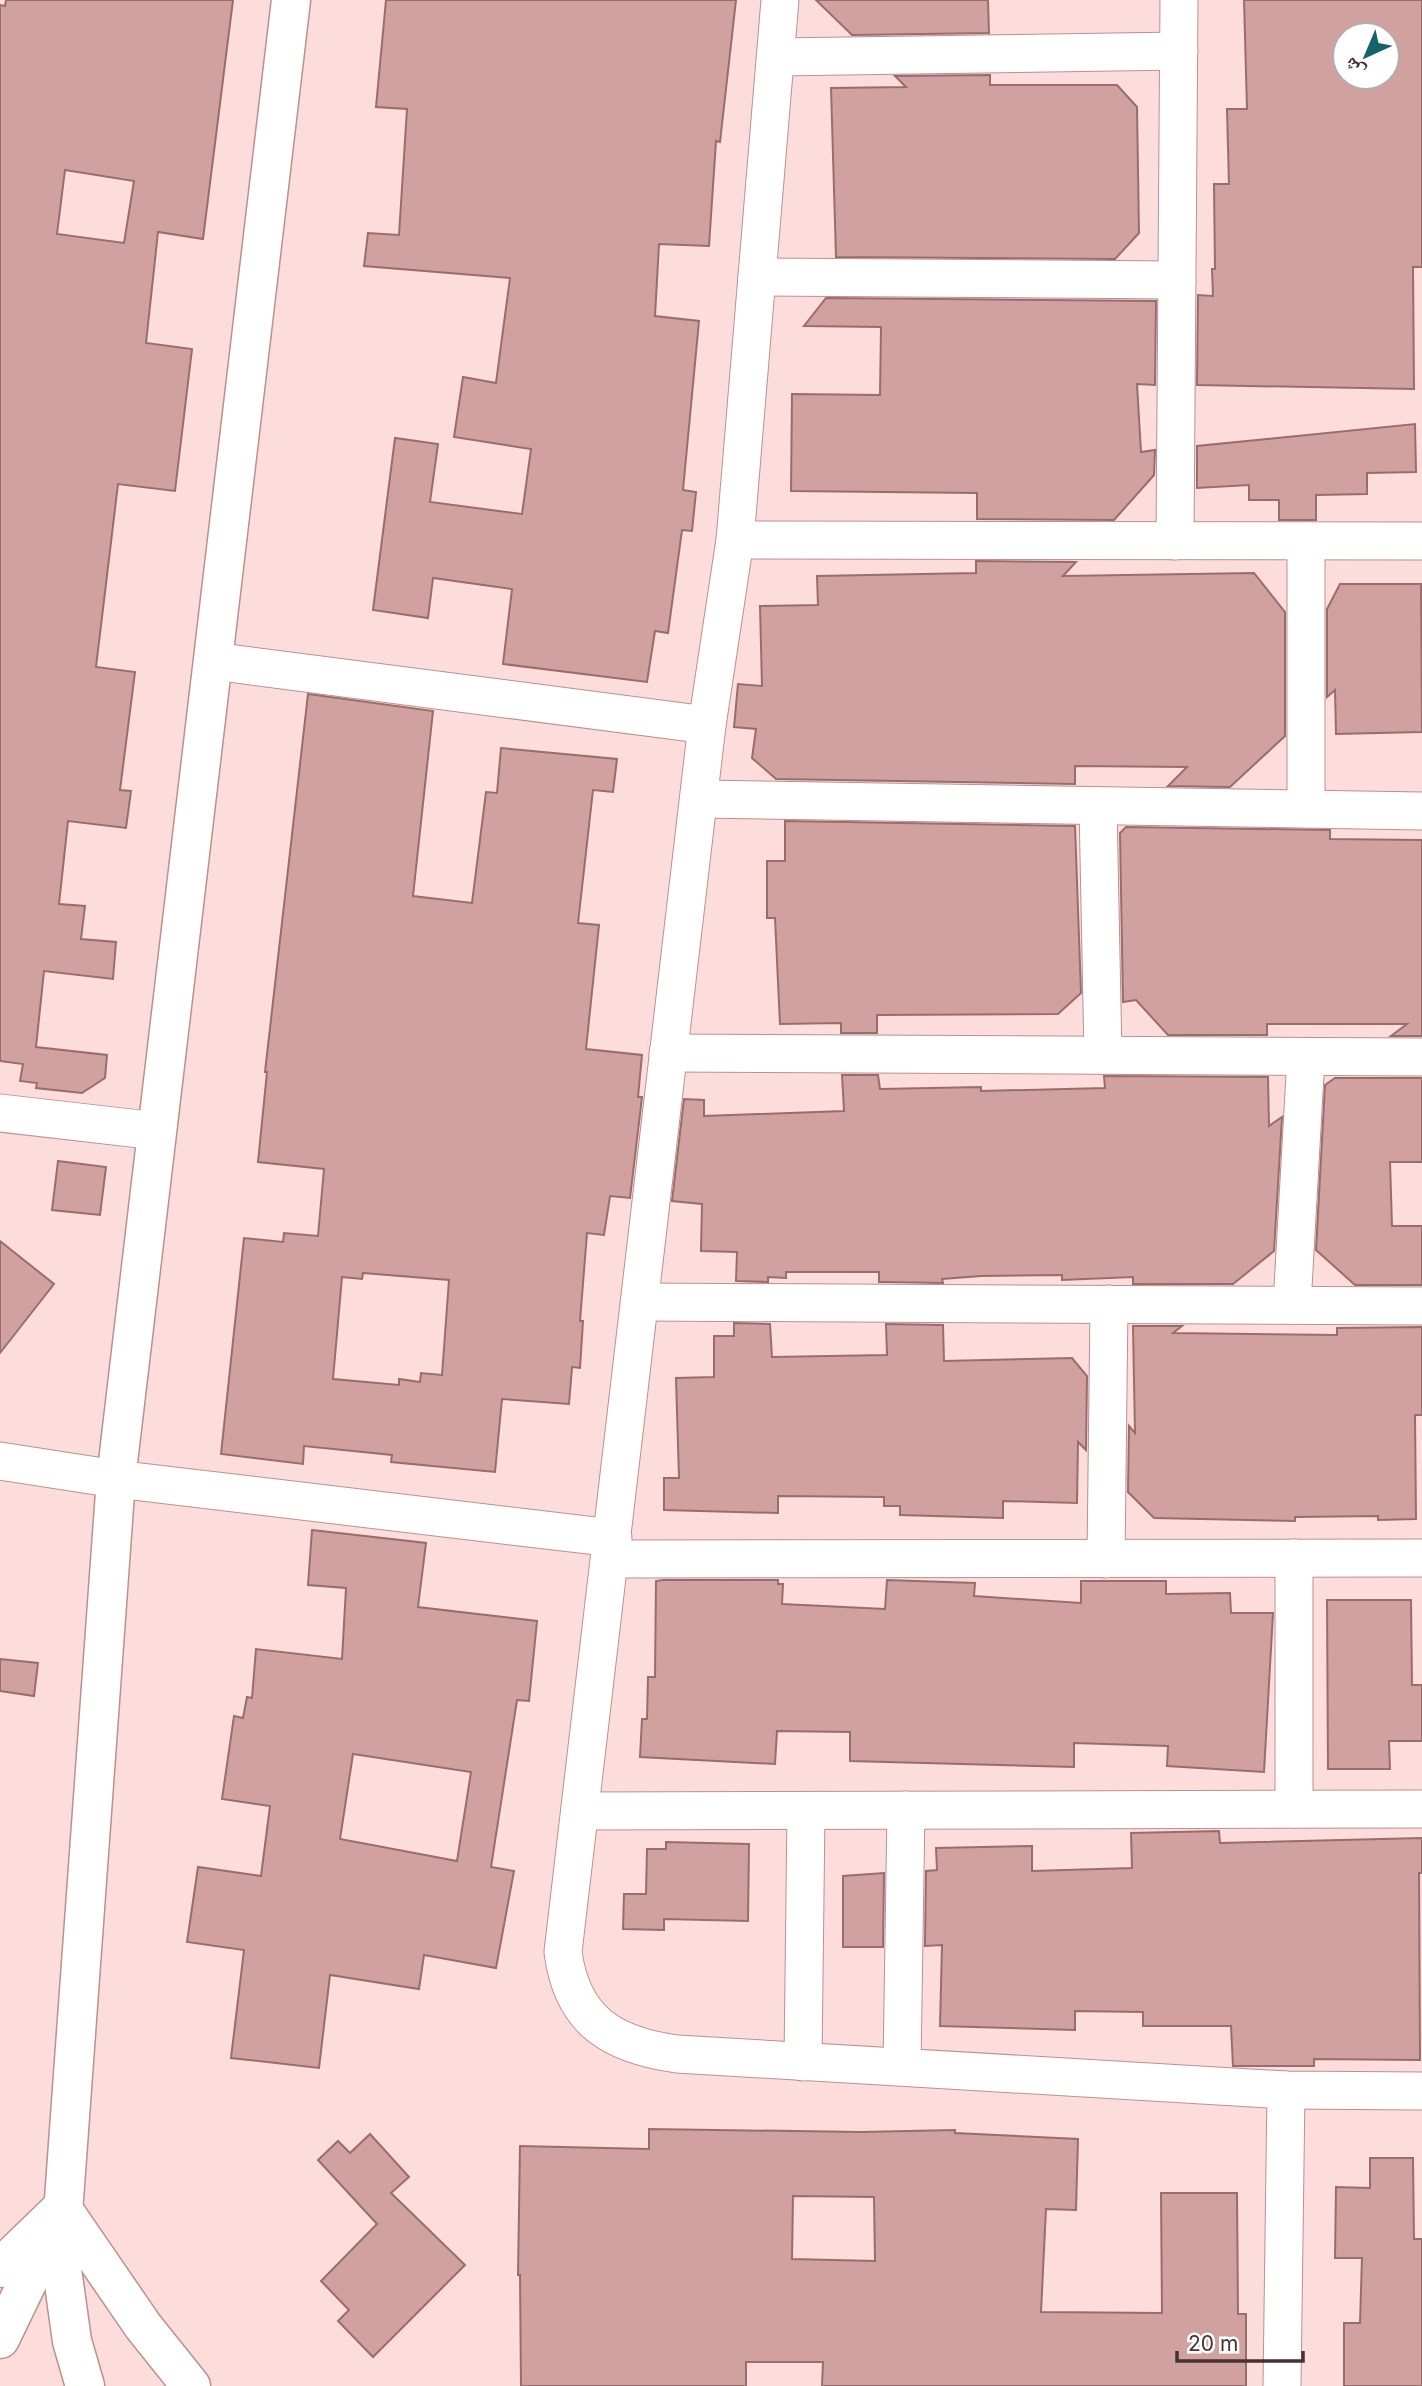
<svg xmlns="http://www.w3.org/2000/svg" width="1422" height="2386" font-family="Inter,'Noto Naskh Arabic',sans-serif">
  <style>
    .building { fill: #d1a1a0; stroke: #996d6c; stroke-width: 2; fill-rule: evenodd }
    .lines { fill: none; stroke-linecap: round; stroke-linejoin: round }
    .minor-casing { stroke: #be8f8f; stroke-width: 39 }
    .tertiary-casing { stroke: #be8f8f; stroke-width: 41 }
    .secondary-casing { stroke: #be8f8f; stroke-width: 41 }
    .minor { stroke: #fff; stroke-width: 37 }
    .tertiary { stroke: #fff; stroke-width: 38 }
    .secondary { stroke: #fff; stroke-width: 38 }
  </style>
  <rect width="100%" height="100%" fill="#fcdddc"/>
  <g class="building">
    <path d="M 6,0 L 233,0 L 203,239 L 158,232 L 146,343 L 192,349 L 175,491 L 118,484 L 96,667 L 135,672 L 120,790 L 131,791 L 126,828 L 68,821 L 59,904 L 85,906 L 81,939 L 116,942 L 113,979 L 44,971 L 36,1047 L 107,1055 L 105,1078 L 82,1093 L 36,1088 L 37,1083 L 20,1081 L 23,1064 L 0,1061 L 0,5 L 5,6 ZM 65,170 L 134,181 L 124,243 L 57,234 Z"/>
    <path d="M 386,0 L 736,0 L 720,142 L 716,141 L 709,246 L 659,244 L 655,316 L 699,321 L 683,490 L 696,492 L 692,531 L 682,530 L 668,633 L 655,631 L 647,682 L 503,664 L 512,589 L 433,578 L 428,618 L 373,610 L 395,438 L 438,444 L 430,502 L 522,514 L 531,449 L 454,437 L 463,377 L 496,383 L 510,278 L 364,266 L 368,233 L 399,235 L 407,109 L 376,107 Z"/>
    <path d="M 816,0 L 988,0 L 989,33 L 852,35 Z"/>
    <path d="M 1244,0 L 1422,0 L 1422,267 L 1413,267 L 1414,389 L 1197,385 L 1198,295 L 1213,296 L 1212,269 L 1215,269 L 1214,184 L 1229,184 L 1227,109 L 1247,109 ZM 1345,35 L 1387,35 L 1387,77 L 1345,77 Z"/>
    <path d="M 990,75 L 990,85 L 1117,85 L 1137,107 L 1139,233 L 1115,259 L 836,257 L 831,88 L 906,87 L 895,76 Z"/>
    <path d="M 826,298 L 1156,301 L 1155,385 L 1137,384 L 1141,452 L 1155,450 L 1154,475 L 1114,520 L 977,519 L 977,493 L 791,491 L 792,394 L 880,395 L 881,327 L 804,326 Z"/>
    <path d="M 1415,424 L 1416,472 L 1367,473 L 1367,494 L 1316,495 L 1316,520 L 1279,520 L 1279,500 L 1249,500 L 1249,485 L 1197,488 L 1197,446 Z"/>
    <path d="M 976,561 L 1076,562 L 1063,576 L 1254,573 L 1285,612 L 1285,736 L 1230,787 L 1168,786 L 1187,767 L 1075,766 L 1075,784 L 776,779 L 752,758 L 756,729 L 734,727 L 738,684 L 762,686 L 760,606 L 818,605 L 817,576 L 976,573 Z"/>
    <path d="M 1340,584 L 1421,584 L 1422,732 L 1336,734 L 1335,690 L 1327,697 L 1327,609 Z"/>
    <path d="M 308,694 L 433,711 L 413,896 L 472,903 L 486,792 L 497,793 L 501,748 L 617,759 L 613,792 L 593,790 L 578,923 L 599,925 L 586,1049 L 642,1055 L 638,1097 L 642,1097 L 630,1198 L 610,1196 L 604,1235 L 587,1233 L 580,1321 L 583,1321 L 580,1368 L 572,1367 L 569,1404 L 502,1399 L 495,1472 L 391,1462 L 392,1455 L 304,1446 L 303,1464 L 221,1454 L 244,1238 L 283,1242 L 284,1233 L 318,1236 L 324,1169 L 258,1162 L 267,1072 L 265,1072 ZM 363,1273 L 449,1280 L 442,1375 L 421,1373 L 420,1382 L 399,1379 L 399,1385 L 333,1379 L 342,1277 L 362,1279 Z"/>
    <path d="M 785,821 L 1075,826 L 1081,993 L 1058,1014 L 877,1015 L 877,1033 L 841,1033 L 841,1023 L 780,1024 L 775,918 L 767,918 L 767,861 L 785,861 Z"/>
    <path d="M 1126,827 L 1330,830 L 1330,839 L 1422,840 L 1422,1036 L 1391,1036 L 1407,1024 L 1267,1024 L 1267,1035 L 1168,1035 L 1136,1000 L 1123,1002 L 1120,833 Z"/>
    <path d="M 842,1075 L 878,1075 L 880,1089 L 981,1087 L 981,1091 L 1105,1088 L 1104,1076 L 1268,1077 L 1269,1126 L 1282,1117 L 1274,1251 L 1233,1284 L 1133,1284 L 1133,1277 L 1062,1280 L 1062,1275 L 981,1276 L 942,1279 L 943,1283 L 886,1282 L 879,1282 L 879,1272 L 786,1272 L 786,1278 L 768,1277 L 768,1282 L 736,1281 L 737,1252 L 701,1251 L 702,1204 L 672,1201 L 684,1099 L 704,1100 L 704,1116 L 844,1111 Z"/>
    <path d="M 1335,1078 L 1422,1078 L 1422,1162 L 1390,1162 L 1392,1226 L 1422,1226 L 1422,1285 L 1355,1285 L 1316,1250 L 1325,1085 Z"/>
    <path d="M 58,1161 L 106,1167 L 100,1215 L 52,1210 Z"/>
    <path d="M 0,1241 L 54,1284 L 0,1353 Z"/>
    <path d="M 734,1323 L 770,1324 L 772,1357 L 887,1355 L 886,1324 L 943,1325 L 944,1361 L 1072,1358 L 1087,1376 L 1086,1450 L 1078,1442 L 1077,1503 L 1003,1501 L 1003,1518 L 900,1515 L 900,1506 L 884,1506 L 884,1497 L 778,1496 L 778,1513 L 664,1510 L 664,1478 L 679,1478 L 676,1378 L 714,1377 L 714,1336 L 734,1336 Z"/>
    <path d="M 1133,1326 L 1182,1326 L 1173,1333 L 1337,1335 L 1337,1328 L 1422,1327 L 1422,1415 L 1415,1415 L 1416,1519 L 1378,1520 L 1378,1516 L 1295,1517 L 1295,1521 L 1154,1518 L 1128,1492 L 1129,1426 L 1135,1433 Z"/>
    <path d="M 312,1530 L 426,1543 L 418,1607 L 537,1621 L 529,1701 L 517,1700 L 491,1867 L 514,1871 L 496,1968 L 424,1955 L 419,1989 L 330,1975 L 319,2068 L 231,2058 L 244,1950 L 187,1942 L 198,1867 L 261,1876 L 270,1806 L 222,1799 L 234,1716 L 243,1718 L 247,1697 L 252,1698 L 256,1649 L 342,1659 L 346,1588 L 308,1585 ZM 353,1754 L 471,1772 L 457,1861 L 340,1839 Z"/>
    <path d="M 663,1580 L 778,1580 L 778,1584 L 783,1584 L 782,1604 L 885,1609 L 887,1580 L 975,1583 L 974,1596 L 1081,1603 L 1081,1581 L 1166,1581 L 1166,1594 L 1230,1593 L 1231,1613 L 1273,1613 L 1264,1772 L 1167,1766 L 1168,1746 L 1074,1743 L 1074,1767 L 850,1761 L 850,1732 L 777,1731 L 775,1764 L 640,1757 L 642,1719 L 647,1719 L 648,1677 L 655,1677 L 656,1581 Z"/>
    <path d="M 1327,1600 L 1411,1600 L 1412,1685 L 1422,1685 L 1422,1741 L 1389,1741 L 1390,1769 L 1328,1769 Z"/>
    <path d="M 0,1659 L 38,1663 L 34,1696 L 0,1691 Z"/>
    <path d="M 1219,1831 L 1220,1843 L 1422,1838 L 1422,1873 L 1419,1873 L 1420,2060 L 1314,2059 L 1314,2066 L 1233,2066 L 1231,2026 L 1143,2026 L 1143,2012 L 1075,2011 L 1075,2030 L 940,2026 L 942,1945 L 925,1946 L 926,1871 L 937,1870 L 936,1848 L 1032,1846 L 1032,1871 L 1132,1868 L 1131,1833 Z"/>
    <path d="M 666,1842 L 749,1844 L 748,1921 L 664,1919 L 664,1930 L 623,1929 L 624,1894 L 646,1894 L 647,1849 L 666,1849 Z"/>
    <path d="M 884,1873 L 883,1947 L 843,1947 L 843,1876 Z"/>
    <path d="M 649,2129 L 861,2132 L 955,2130 L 955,2133 L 1078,2139 L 1076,2210 L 1046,2209 L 1041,2312 L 1162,2313 L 1161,2193 L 1237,2193 L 1238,2314 L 1246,2314 L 1246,2386 L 822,2386 L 823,2362 L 746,2362 L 746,2386 L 521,2386 L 520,2275 L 518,2275 L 520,2146 L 649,2149 ZM 793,2196 L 874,2197 L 875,2261 L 792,2259 Z"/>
    <path d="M 370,2134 L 409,2177 L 391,2193 L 465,2265 L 373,2357 L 338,2321 L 349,2310 L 321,2281 L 377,2224 L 318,2160 L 338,2141 L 350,2153 Z"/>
    <path d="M 1370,2158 L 1413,2158 L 1414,2239 L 1422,2239 L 1422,2386 L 1344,2386 L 1344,2323 L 1360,2323 L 1362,2258 L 1335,2258 L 1336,2187 L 1370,2188 Z"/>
  </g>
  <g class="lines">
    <defs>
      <g id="minor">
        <path d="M 780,0 L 735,540 L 707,725 L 563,1952 C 572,2021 612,2045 677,2054 L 1286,2090 L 1422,2091"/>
        <path d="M 776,57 L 1179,51"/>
        <path d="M 757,277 L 1177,280"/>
        <path d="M 735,540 L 1422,541"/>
        <path d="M 1175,541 L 1179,0"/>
        <path d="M 213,661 L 707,725"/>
        <path d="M 700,799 L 1422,811"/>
        <path d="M 1098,806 L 1103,1055"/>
        <path d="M 1306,809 L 1306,541"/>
        <path d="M 668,1053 L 1422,1057"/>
        <path d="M 0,1113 L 157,1131"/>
        <path d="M 641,1302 L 1422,1306"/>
        <path d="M 1292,1305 L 1306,1057"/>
        <path d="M 0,1461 L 116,1479 L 613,1538"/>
        <path d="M 610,1559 L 1422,1558"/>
        <path d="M 1106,1559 L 1109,1304"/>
        <path d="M 1294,1809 L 1294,1558"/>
        <path d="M 580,1811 L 1422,1809"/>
        <path d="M 803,2062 L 806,1811"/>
        <path d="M 902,2067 L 906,1810"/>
        <path d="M 1282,2386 L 1286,2090"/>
      </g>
      <g id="tertiary">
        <path d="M 0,2339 L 56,2223"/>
        <path d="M 85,2386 L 72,2341 L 60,2255 L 116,1479 L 291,0"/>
      </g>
      <path id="secondary" d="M 0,2268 L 62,2208 L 143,2326 L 191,2386"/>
    </defs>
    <use href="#minor" class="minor-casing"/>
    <use href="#tertiary" class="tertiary-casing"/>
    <use href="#secondary" class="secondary-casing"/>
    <use href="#minor" class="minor"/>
    <use href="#tertiary" class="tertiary"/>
    <use href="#secondary" class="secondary"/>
  </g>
  <g transform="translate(1366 56) rotate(224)"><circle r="33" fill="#ffffff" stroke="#b5adad" stroke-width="2"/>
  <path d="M0-5L12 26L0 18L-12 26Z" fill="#136367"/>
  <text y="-10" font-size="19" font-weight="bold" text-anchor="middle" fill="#453231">ش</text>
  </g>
  <path d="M1177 2351v10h126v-10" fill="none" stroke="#453231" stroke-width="3.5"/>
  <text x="1188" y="2351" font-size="21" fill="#453231" stroke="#ffffff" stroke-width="5" paint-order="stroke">20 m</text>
</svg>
